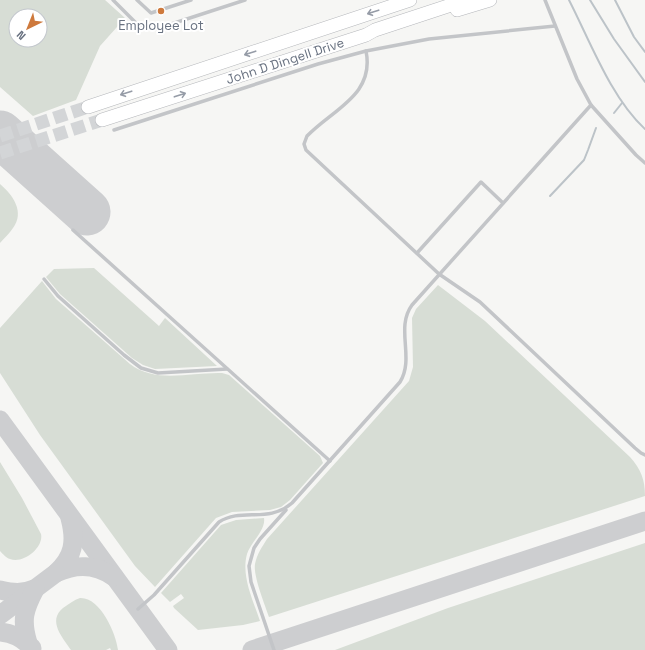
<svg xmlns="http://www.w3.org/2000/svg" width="645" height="650" font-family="'Space Grotesk',sans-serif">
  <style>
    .grass { fill: #d7ddd5; fill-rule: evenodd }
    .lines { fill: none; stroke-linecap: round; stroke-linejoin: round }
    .stream { stroke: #bcc3c8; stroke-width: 2 }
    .taxiway { stroke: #cdced0; stroke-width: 19 }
    .runway { stroke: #cdced0; stroke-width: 47 }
    .highway-tunnel { stroke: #d3d5d7; stroke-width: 13; stroke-dasharray: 13 6; stroke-linecap: butt }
    .highway-casing { stroke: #b5b7bb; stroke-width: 14 }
    .lane { stroke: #c3c5c8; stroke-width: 3.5 }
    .highway { stroke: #fff; stroke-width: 13 }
    .oneway { stroke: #969ca7 }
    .poi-dot { fill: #ce793c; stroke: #fff; stroke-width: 1.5 }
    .labels { text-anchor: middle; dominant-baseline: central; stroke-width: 4; stroke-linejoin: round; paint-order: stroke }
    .poi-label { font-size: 13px; fill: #697281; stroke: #fff }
    .street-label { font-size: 13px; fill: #697281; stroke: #fff }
  </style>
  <rect width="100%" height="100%" fill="#f6f6f4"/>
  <g class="grass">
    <path d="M 0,0 L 105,0 L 125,18 L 100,46 L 76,100 L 33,116 L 0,87 ZM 16,16 L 40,16 L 40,40 L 16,40 Z"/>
    <path d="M 0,184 C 13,195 25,212 13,228 C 9,234 4,238 0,243 Z"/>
    <path d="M 94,268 L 159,326 L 165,318 L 217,366 L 155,369 L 143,365 L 132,358 L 60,294 L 46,277 L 54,269 Z"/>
    <path d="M 42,281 L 56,299 L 130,364 C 156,384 191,372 222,373 L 229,375 L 320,456 L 323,463 L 290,500 L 281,507 L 270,510 L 232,512 L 216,518 L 155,587 L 135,566 L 40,435 L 0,373 L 0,328 Z"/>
    <path d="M 438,285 L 485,321 L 630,457 C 641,469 645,480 645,496 L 269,617 C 265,605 253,576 255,564 C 257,554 262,547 267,539 L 409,381 L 413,367 L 412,318 L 416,309 Z"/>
    <path d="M 0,462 L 22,498 L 41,534 C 44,547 24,564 10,559 C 6,558 3,554 0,551 Z"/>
    <path d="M 264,518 C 266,530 251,542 247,554 C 241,576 253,600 260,621 L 243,625 L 198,630 L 174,608 L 173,606 L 184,598 L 181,594 L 170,602 L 161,593 L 221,525 L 236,520 Z"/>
    <path d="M 645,543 L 645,650 L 335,650 L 448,608 Z"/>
    <path d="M 80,598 C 100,597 116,633 118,650 L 111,650 L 110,648 L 106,650 L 71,650 C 63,638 47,621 63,608 C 69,604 74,600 80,598 Z"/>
  </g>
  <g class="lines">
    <g class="stream">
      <path d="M 569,0 C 590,41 611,98 645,129"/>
      <path d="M 590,0 L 614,39 L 645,82"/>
      <path d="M 615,0 L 634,37 L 645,52"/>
      <path d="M 614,113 L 622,103"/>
      <path d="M 550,196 L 584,160 L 588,150 L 596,128"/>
    </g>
    <g class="taxiway">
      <path d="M 0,420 L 168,650"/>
      <path d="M 70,518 C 76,541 74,557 56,573 C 75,564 96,564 114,577"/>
      <path d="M 0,590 C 13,593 22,594 34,589"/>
      <path d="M 0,615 L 56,573"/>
      <path d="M 0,632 C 13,633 22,638 32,648"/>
      <path d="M 28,643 C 21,620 24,610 35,589"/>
      <path d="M 252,650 L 645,521"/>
    </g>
    <path class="runway" d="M 0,134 L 87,212"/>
    <g class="highway-tunnel">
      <path d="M 0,136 L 88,107"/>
      <path d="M 0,153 L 102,120"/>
    </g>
    <defs>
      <g id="highway">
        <path d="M 457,10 L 490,0"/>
        <path d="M 88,107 L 410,0"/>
        <path d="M 102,120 L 366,35 L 375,30 L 466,0"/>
      </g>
    </defs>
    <use href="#highway" class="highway-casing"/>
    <g class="lane">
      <path d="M 113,0 L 138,25 C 144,29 149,30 156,29 L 245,0"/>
      <path d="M 137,0 L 151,13 L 191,0"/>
      <path d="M 545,0 L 577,79 L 591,105 L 636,155 L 645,163"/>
      <path d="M 366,51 C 375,95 333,109 307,136 L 304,144 L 306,150 L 439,274 L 480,302 L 635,448 L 641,453 L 645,455"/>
      <path d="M 114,130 L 318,64 L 366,51 L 429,39 L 555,26"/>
      <path d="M 73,230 L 330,461"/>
      <path d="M 417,253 L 481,182 L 503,203"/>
      <path d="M 44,279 L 58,296 L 124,355 L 141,368 L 158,373 L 227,369"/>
      <path d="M 138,609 L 154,595 L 219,522 C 242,507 268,524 292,503 L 400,382 C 415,358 395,328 412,305 L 591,105"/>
      <path d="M 274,650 L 251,582 L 249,566 L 254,548 L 260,539 L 286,510"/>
    </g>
    <use href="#highway" class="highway"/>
  </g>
  <defs><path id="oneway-shaft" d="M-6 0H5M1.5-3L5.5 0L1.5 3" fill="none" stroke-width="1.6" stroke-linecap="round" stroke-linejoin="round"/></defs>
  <g class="oneway">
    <use href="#oneway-shaft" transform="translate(373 12) rotate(162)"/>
    <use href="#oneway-shaft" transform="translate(250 53) rotate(162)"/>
    <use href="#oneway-shaft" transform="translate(126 93) rotate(162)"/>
    <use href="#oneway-shaft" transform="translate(180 95) rotate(-18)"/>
  </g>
  <circle class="poi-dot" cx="161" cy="11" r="4"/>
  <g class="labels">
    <g class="poi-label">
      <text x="161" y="25">Employee Lot</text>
    </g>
    <g class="street-label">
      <text transform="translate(285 61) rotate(-18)">John D Dingell Drive</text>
    </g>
  </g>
  <g transform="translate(28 28) rotate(223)"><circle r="19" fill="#ffffff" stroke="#c3c7cd"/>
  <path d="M0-3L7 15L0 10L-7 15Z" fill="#ce793c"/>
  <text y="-6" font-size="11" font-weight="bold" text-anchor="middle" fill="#697281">N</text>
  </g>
</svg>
